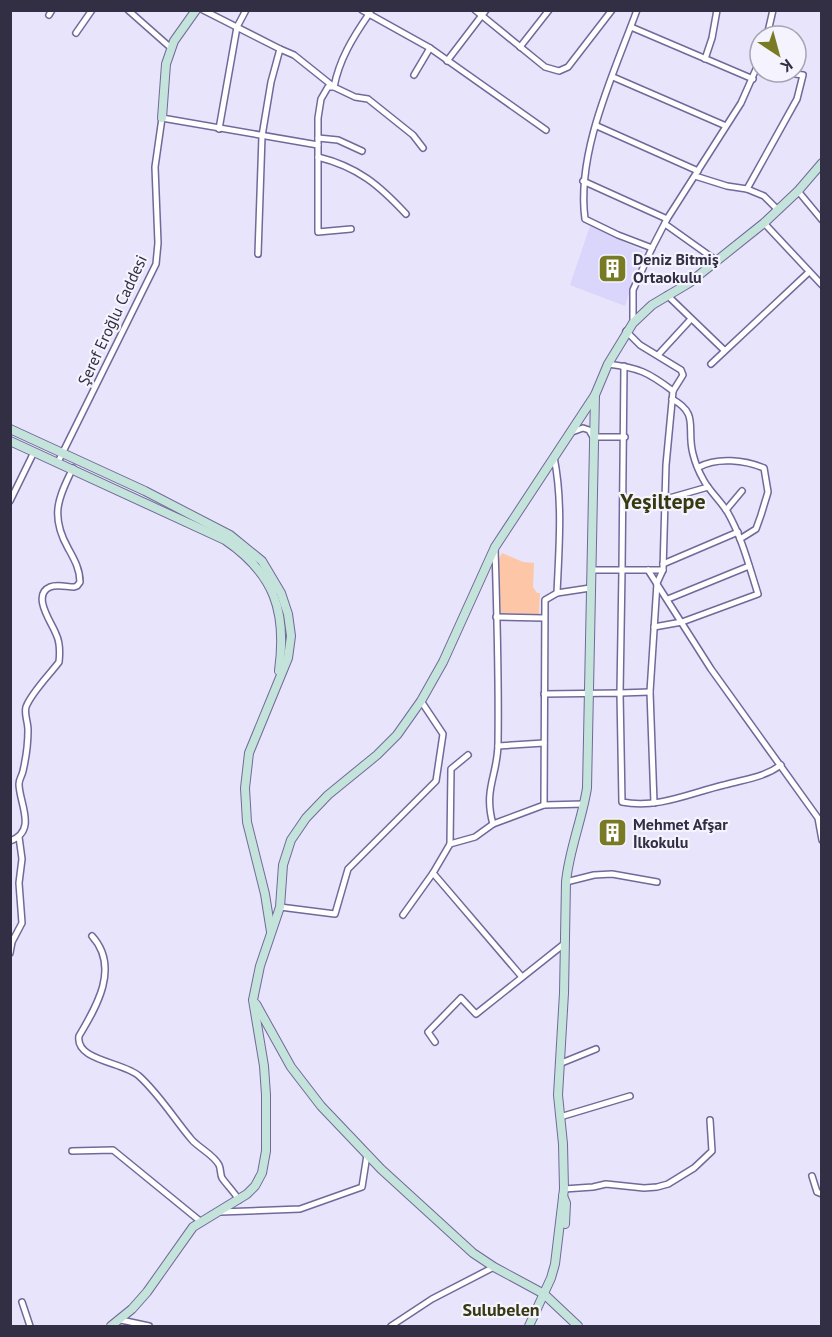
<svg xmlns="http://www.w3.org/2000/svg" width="832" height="1337" font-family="'PT Sans',sans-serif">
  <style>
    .built { fill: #dad5fb }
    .green { fill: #fcc6a7 }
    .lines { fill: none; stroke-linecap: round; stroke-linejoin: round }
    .street-casing { stroke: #71699a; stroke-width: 8 }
    .secondary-casing { stroke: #71699a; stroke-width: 10 }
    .street { stroke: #fff; stroke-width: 5 }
    .secondary { stroke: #c4e4db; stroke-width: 8 }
    .labels { text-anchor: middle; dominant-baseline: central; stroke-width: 4.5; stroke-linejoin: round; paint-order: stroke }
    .poi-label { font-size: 16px; font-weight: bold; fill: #322e43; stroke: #f4f3fe; text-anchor: start }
    .street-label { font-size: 16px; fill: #322e43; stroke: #f4f3fe }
    .neighbourhood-label { font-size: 18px; font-weight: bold; fill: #373910; stroke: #f4f3fe }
    .district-label { font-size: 22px; font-weight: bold; fill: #373910; stroke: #f4f3fe }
  </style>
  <rect width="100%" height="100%" fill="#e7e4fb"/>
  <path class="built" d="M 590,226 L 643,251 L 625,306 L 570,285 Z"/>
  <path class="green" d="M 502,553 L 523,562 L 534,563 L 533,587 L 537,593 L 540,593 L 539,614 L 501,613 L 499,559 Z"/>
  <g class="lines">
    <defs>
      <g id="street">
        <path d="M 128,10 L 171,48"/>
        <path d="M 203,10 L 280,49 L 271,82 L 262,136 L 258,254"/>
        <path d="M 362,10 L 369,14 L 371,10"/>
        <path d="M 475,10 L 545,67 L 559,71 L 568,67 L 612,10"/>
        <path d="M 637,10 C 614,73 576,152 585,219 L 618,235 L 652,248"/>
        <path d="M 49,15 L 52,10"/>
        <path d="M 631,27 L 753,79"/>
        <path d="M 76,33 L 92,10"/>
        <path d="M 767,36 L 773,10"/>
        <path d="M 520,47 L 549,10"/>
        <path d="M 280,49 L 294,55 L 334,87 L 355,97 L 368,99 L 413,135 L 423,148"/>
        <path d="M 705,59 L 712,38 L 717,10"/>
        <path d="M 447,61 L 486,10"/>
        <path d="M 414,75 L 430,48"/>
        <path d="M 613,77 L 726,126"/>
        <path d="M 597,126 L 698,171"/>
        <path d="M 219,129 L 237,27 L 246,10"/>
        <path d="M 318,138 L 338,140 L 362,151"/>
        <path d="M 318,157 C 358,167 379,185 406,214"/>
        <path d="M 695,176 L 727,186 L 747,189 L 764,196 L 778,210"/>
        <path d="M 583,181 L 667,219"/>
        <path d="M 747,189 L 797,99 L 803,75 L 780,72"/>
        <path d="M 798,191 L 822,220"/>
        <path d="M 764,223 L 822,285"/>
        <path d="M 665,224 L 717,261"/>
        <path d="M 351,229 L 318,232 L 318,118 L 321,99 L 328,87 L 334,87 C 339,60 353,37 369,14 L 430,48 L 546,130"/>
        <path d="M 667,295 L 724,350"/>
        <path d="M 633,323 L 633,290 L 652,248 L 667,219 L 741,103 L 760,60"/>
        <path d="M 626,331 L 640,345 L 681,370 L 683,375 L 673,391"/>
        <path d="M 658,355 L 691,319"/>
        <path d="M 608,364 C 639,368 648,372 673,391 L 666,465 L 663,570 L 657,583 L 650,692 L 654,803"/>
        <path d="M 711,364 L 809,272"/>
        <path d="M 624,366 L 622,570 L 663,570"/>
        <path d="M 572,432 L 583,428 L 589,430 L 593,437 L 625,437"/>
        <path d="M 554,457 C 563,501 559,548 557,593 L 545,600 L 544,805 L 584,804"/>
        <path d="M 58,462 L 156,264 L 158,243 L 155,167 L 162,118 L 318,145"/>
        <path d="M 699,467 C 717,457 745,460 764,468 L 768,492 L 761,515 L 756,529 L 740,539"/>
        <path d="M 666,499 L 708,487"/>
        <path d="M 10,501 L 34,452"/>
        <path d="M 726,510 L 742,491"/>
        <path d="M 663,564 L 738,532"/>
        <path d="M 591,570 L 622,570 L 620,693 L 650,692"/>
        <path d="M 648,570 L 711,669 L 818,818 L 822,840"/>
        <path d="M 557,593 L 590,588"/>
        <path d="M 668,599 L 749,566"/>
        <path d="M 496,617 L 544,618"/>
        <path d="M 654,627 L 682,622 L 758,594 C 749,566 742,538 728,513 C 721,501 709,491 703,479 C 699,472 695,462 693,454 C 686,428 700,414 672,399"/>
        <path d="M 544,694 L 620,693 L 622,802 C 658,809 690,793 724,785 C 745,779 763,778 781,765"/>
        <path d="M 498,746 L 544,743"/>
        <path d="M 493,824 C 483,789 498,775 498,743 C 499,678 497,613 495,549"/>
        <path d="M 10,841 C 38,831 19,803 19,784 C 19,779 22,776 23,771 C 26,758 28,742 28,730 C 28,722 24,714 26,707 C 31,693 50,674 59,662 C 60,653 60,642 56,634 C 52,623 31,595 50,587 C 57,584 67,587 74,587 L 77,586 L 80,582 C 80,569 74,559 68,548 C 50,516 58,498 73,468"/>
        <path d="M 450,844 L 451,769 L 468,755"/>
        <path d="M 433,873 L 522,977"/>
        <path d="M 566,882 L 594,875 L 612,874 L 657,882"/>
        <path d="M 280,907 L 335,914 L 348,869 L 436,781 L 443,734 L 421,701"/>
        <path d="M 403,915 L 433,873 L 450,844 L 475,837 L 493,824 L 544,805"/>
        <path d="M 92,936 C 120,967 97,1006 79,1036 C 75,1061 124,1062 139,1076 C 160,1095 174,1119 192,1140 C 199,1148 214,1155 219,1165 C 221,1169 220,1174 222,1178 C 227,1185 234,1192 239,1200"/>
        <path d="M 10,953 L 12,942 L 22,923 L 19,883 L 22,859 L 19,837"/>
        <path d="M 435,1042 L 428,1032 L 461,998 L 476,1014 L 564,944"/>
        <path d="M 559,1064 L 596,1049"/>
        <path d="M 560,1117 L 630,1096"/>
        <path d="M 72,1151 L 113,1150 L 200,1221"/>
        <path d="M 812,1176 L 817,1192 L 822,1194"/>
        <path d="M 564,1189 L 593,1187 L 606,1184 L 644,1188 L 657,1187 L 668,1184 L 694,1168 L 712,1151 L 710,1120"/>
        <path d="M 220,1212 L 300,1209 L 362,1187 L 367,1155"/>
        <path d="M 22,1302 L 30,1326"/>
        <path d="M 121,1320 L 149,1326"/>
        <path d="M 391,1326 L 432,1299 L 494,1267"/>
      </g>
      <g id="secondary">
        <path d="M 162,118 L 166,64 L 174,41 L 196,10"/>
        <path d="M 10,429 L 145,491 L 230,535 L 262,561 L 281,593 L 288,614 L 291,636 L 288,658 L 249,753 L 245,788 L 247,822 L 265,894 L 271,932"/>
        <path d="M 10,441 L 225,540 C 275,574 287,612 279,671"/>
        <path d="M 256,1004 L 291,1067 L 321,1106 L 381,1169 L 473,1253 L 494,1267 L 544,1294 L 578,1326"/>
        <path d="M 563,1196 L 566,1203 L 565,1224"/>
        <path d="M 111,1326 L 132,1309 L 147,1292 L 193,1227 L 247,1194 L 255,1186 L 262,1173 L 266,1151 L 266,1095 L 264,1066 L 253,1000 L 260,966 L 280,907 L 283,865 L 291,840 L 306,818 L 328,795 L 377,755 L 397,735 L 421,701 L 443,662 L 495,547 L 595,395 L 608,364 L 633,323 L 652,305 L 689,283 L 764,223 L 798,191 L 822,163"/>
        <path d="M 529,1326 L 551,1278 L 555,1264 L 564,1189 L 563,1144 L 558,1095 L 564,993 L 566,882 C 569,850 582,820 587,788 L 595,395"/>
      </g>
    </defs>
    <use href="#street" class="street-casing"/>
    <use href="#secondary" class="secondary-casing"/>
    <use href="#street" class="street"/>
    <use href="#secondary" class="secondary"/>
  </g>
  <defs>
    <symbol id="building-square" viewBox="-11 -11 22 22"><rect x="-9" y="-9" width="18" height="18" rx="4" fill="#787b24" stroke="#f4f3fe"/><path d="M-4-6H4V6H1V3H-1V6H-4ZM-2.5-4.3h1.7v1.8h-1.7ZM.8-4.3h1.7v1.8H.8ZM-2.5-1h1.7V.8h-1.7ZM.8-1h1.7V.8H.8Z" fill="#fff"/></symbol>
  </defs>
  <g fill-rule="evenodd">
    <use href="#building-square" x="596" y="252" width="33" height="33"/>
    <use href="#building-square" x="596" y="816" width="33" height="33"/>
  </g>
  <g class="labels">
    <g class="poi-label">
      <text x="633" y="259">Deniz Bitmiş<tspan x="633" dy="18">Ortaokulu</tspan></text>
      <text x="633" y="824">Mehmet Afşar<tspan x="633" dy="18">İlkokulu</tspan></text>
    </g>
    <g class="street-label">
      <text transform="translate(112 320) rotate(-65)">Şeref Eroğlu Caddesi</text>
    </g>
    <g class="neighbourhood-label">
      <text x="501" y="1309">Sulubelen</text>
    </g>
    <g class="district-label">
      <text x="663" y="501">Yeşiltepe</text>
    </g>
  </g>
  <rect width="832" height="1337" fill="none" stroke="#322e43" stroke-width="24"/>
  <g transform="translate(778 54) rotate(144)"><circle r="28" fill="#f4f3fe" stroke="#a6a4b3" stroke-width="1.5"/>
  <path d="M0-4.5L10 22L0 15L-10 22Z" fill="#787b24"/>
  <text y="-9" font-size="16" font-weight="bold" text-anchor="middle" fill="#322e43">K</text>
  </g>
</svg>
